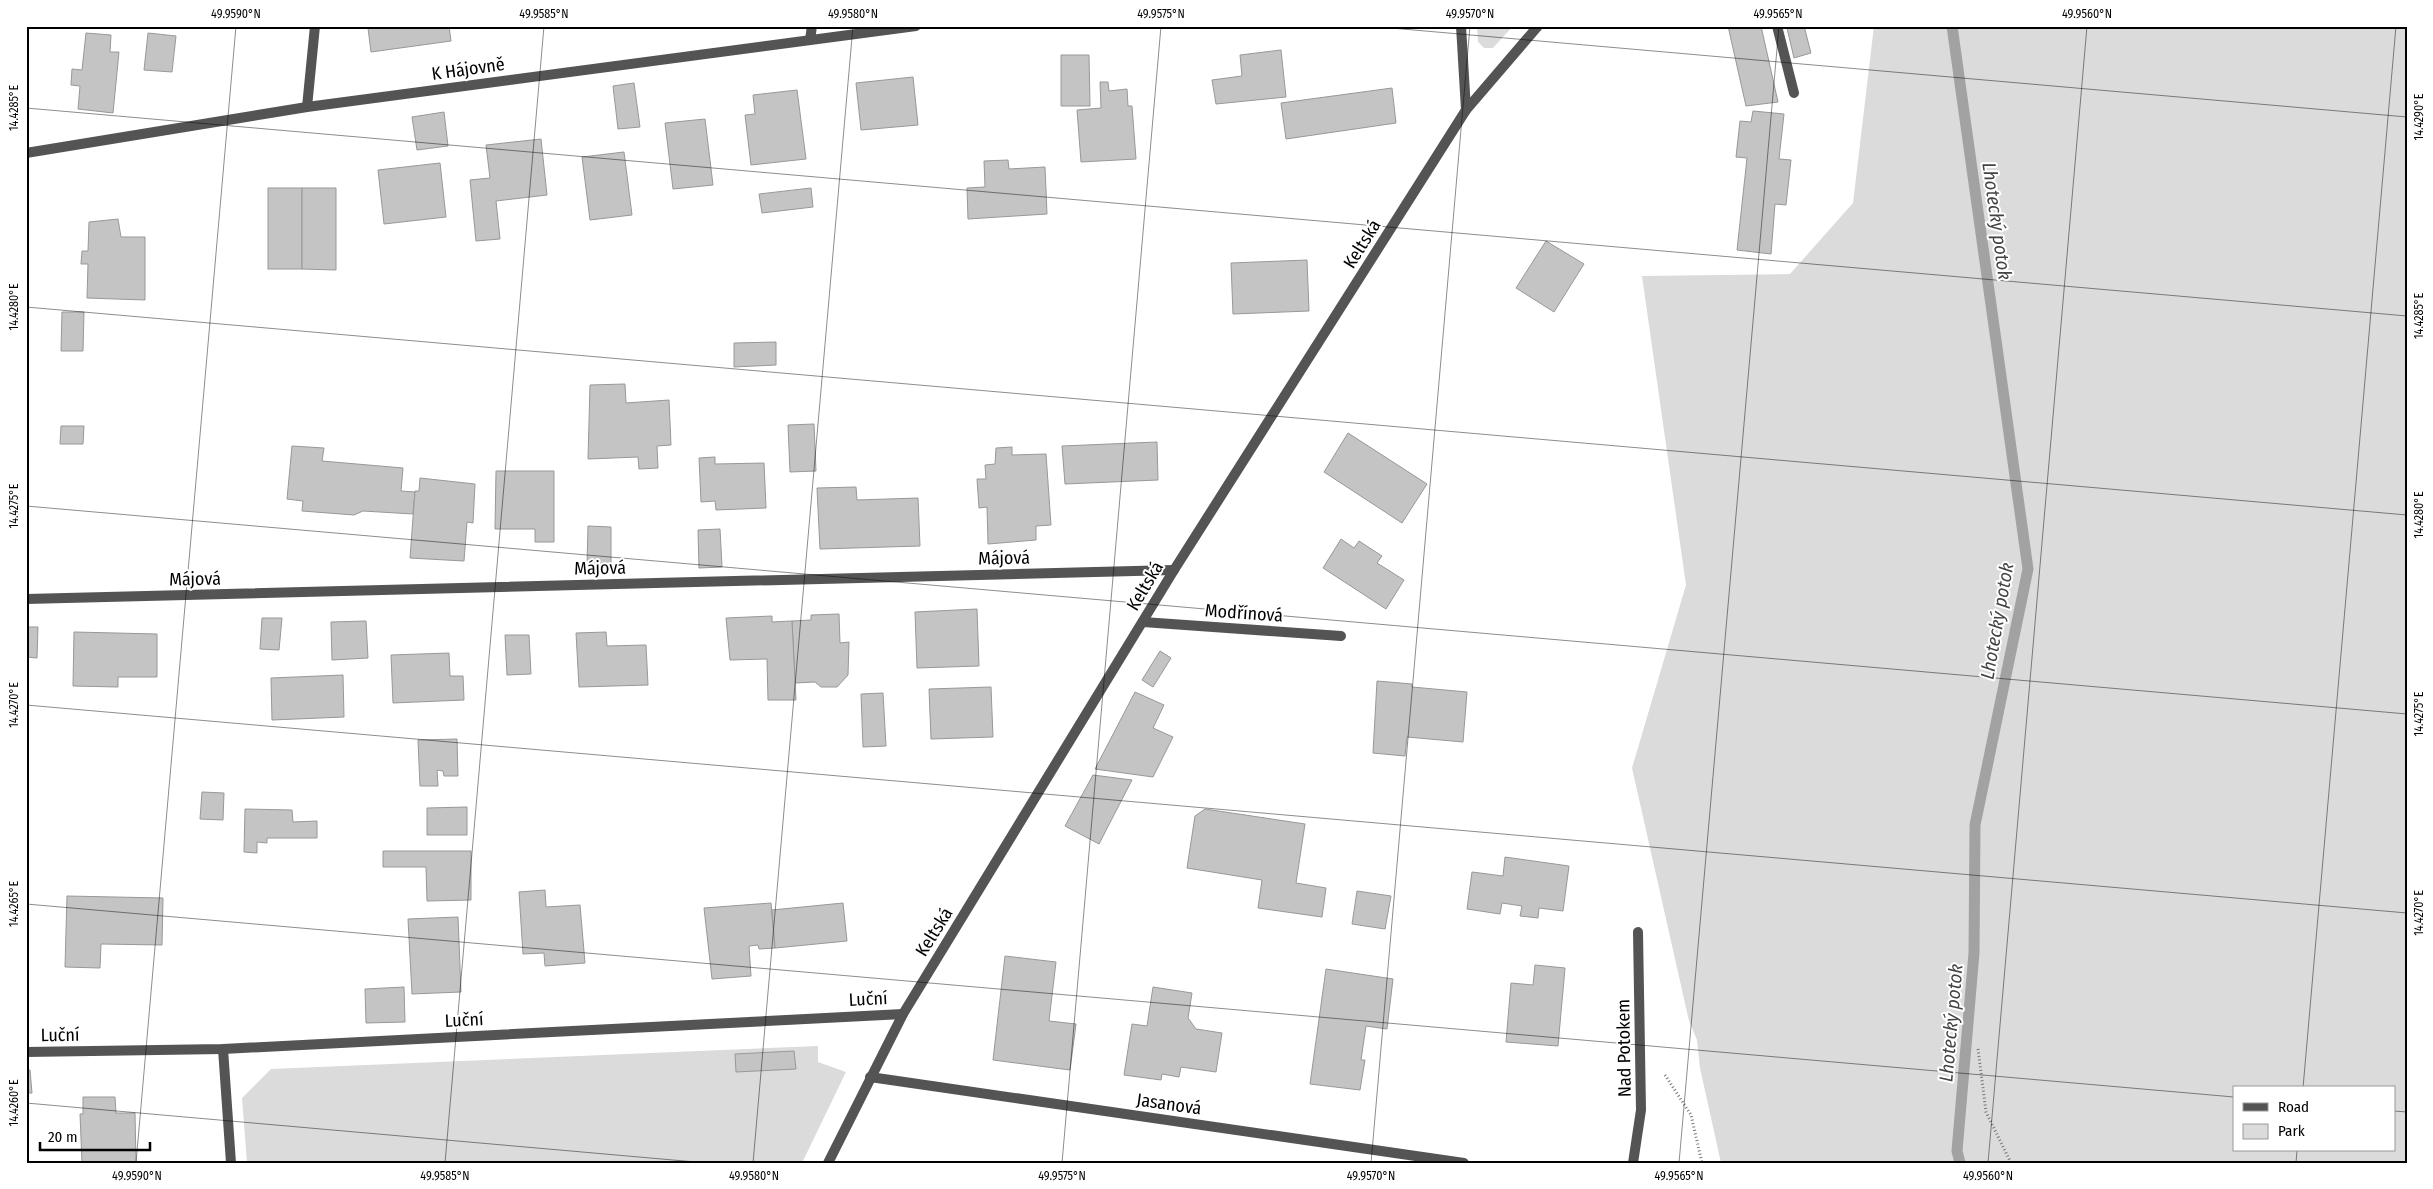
<svg xmlns="http://www.w3.org/2000/svg" width="2433" height="1189" font-family="'Fira Sans Condensed',sans-serif">
  <style>
    .green { fill: #dbdbdb; fill-rule: evenodd }
    .lines { fill: none; stroke-linecap: round; stroke-linejoin: round }
    .stream { stroke: #a2a2a2; stroke-width: 11 }
    .building { fill: #c4c4c4; stroke: #989898 }
    .path { stroke: #767676; stroke-width: 3; stroke-dasharray: 1 2.5; stroke-linecap: butt }
    .lane { stroke: #545454; stroke-width: 10 }
    .street { stroke: #545454; stroke-width: 10 }
    .ticks { fill: none; stroke: #000; stroke-width: 1; stroke-opacity: 0.45 }
    .labels { text-anchor: middle; dominant-baseline: central; stroke-width: 4; stroke-linejoin: round; paint-order: stroke }
    .street-label { font-size: 18px; fill: #000; stroke: #fff }
    .water-label { font-size: 19px; font-style: italic; fill: #434343; stroke: #fff }
    .neatline { fill: none; stroke: #000; stroke-width: 2 }
    .ticks-label { font-size: 12px; text-anchor: middle; fill: #000 }
  </style>
  <rect width="100%" height="100%" fill="#fff"/>
  <g class="green">
    <path d="M 1477,26 L 1513,26 L 1493,48 L 1484,48 L 1478,42 Z"/>
    <path d="M 1874,26 L 2407,26 L 2407,1163 L 1721,1163 L 1700,1068 L 1697,1040 L 1689,1021 L 1632,768 L 1686,585 L 1642,276 L 1790,274 L 1853,203 ZM 2234,1088 L 2394,1088 L 2394,1150 L 2234,1150 Z"/>
    <path d="M 818,1046 L 818,1062 L 846,1072 L 802,1163 L 247,1163 L 242,1098 L 271,1069 Z"/>
  </g>
  <g class="lines">
    <path class="stream" d="M 1952,26 L 2028,569 L 1975,825 L 1974,953 L 1957,1151 L 1960,1163"/>
  </g>
  <g class="building">
    <path d="M 377,26 L 449,26 L 451,41 L 371,52 L 368,28 Z"/>
    <path d="M 1728,26 L 1761,26 L 1778,102 L 1746,106 Z"/>
    <path d="M 1794,26 L 1804,26 L 1811,53 L 1794,58 L 1787,28 Z"/>
    <path d="M 86,33 L 111,35 L 110,52 L 119,52 L 113,113 L 78,109 L 80,86 L 71,85 L 72,69 L 82,70 Z"/>
    <path d="M 148,33 L 176,36 L 172,72 L 144,70 Z"/>
    <path d="M 1281,50 L 1286,97 L 1216,104 L 1212,80 L 1242,76 L 1240,55 Z"/>
    <path d="M 1061,55 L 1089,55 L 1090,106 L 1061,106 Z"/>
    <path d="M 913,77 L 918,125 L 861,130 L 856,83 Z"/>
    <path d="M 1100,82 L 1108,82 L 1109,91 L 1127,89 L 1128,106 L 1132,106 L 1136,159 L 1081,162 L 1077,110 L 1101,108 Z"/>
    <path d="M 634,83 L 640,127 L 618,129 L 613,86 Z"/>
    <path d="M 1392,88 L 1396,123 L 1286,139 L 1281,103 Z"/>
    <path d="M 797,90 L 806,159 L 751,165 L 745,115 L 755,114 L 753,95 Z"/>
    <path d="M 1753,111 L 1784,114 L 1779,159 L 1791,160 L 1786,205 L 1775,204 L 1771,254 L 1737,250 L 1747,158 L 1736,157 L 1740,121 L 1751,122 Z"/>
    <path d="M 444,112 L 448,146 L 417,150 L 412,117 Z"/>
    <path d="M 705,119 L 713,185 L 673,189 L 665,123 Z"/>
    <path d="M 541,139 L 547,195 L 496,201 L 500,239 L 476,241 L 470,180 L 490,178 L 486,145 Z"/>
    <path d="M 624,152 L 632,215 L 590,220 L 582,157 Z"/>
    <path d="M 1008,160 L 1009,169 L 1045,167 L 1047,214 L 968,219 L 967,188 L 985,187 L 984,161 Z"/>
    <path d="M 440,163 L 446,217 L 384,224 L 378,170 Z"/>
    <rect x="268" y="188" width="34" height="81"/>
    <path d="M 302,188 L 336,188 L 336,270 L 302,269 Z"/>
    <path d="M 811,188 L 813,207 L 762,213 L 759,194 Z"/>
    <path d="M 118,219 L 121,237 L 145,237 L 145,300 L 87,298 L 88,264 L 81,264 L 82,251 L 88,251 L 89,222 Z"/>
    <path d="M 1546,241 L 1584,264 L 1554,312 L 1516,288 Z"/>
    <path d="M 1307,260 L 1309,311 L 1233,314 L 1231,263 Z"/>
    <path d="M 62,312 L 84,312 L 83,351 L 61,351 Z"/>
    <path d="M 776,342 L 776,365 L 734,367 L 734,343 Z"/>
    <path d="M 625,384 L 626,403 L 669,400 L 671,445 L 657,446 L 658,468 L 639,469 L 638,457 L 588,459 L 590,385 Z"/>
    <path d="M 814,424 L 816,471 L 790,472 L 788,425 Z"/>
    <path d="M 61,426 L 84,426 L 83,444 L 60,444 Z"/>
    <path d="M 1348,433 L 1427,484 L 1402,523 L 1324,472 Z"/>
    <path d="M 1157,442 L 1158,480 L 1065,484 L 1062,446 Z"/>
    <path d="M 292,446 L 324,448 L 322,461 L 403,468 L 401,491 L 415,492 L 413,514 L 363,511 L 354,515 L 302,511 L 303,501 L 287,499 Z"/>
    <path d="M 1012,447 L 1012,455 L 1046,454 L 1051,525 L 1036,526 L 1036,540 L 988,544 L 987,507 L 979,508 L 977,479 L 986,479 L 985,465 L 995,464 L 996,448 Z"/>
    <path d="M 715,457 L 715,464 L 764,463 L 766,508 L 716,510 L 715,501 L 701,502 L 699,458 Z"/>
    <path d="M 496,471 L 554,471 L 554,542 L 535,542 L 535,529 L 495,529 Z"/>
    <path d="M 420,478 L 475,484 L 473,523 L 467,522 L 464,561 L 410,558 L 415,491 L 419,491 Z"/>
    <path d="M 856,487 L 857,500 L 918,498 L 920,546 L 820,549 L 817,488 Z"/>
    <path d="M 588,526 L 611,527 L 611,566 L 587,565 Z"/>
    <path d="M 720,529 L 722,567 L 699,568 L 698,530 Z"/>
    <path d="M 1341,539 L 1354,548 L 1359,541 L 1382,556 L 1377,563 L 1404,580 L 1386,609 L 1323,568 Z"/>
    <path d="M 977,609 L 979,666 L 917,668 L 915,612 Z"/>
    <path d="M 839,614 L 840,643 L 849,642 L 848,675 L 837,687 L 821,687 L 815,682 L 795,683 L 792,621 L 811,620 L 811,615 Z"/>
    <path d="M 772,616 L 772,622 L 792,621 L 796,700 L 768,700 L 767,659 L 730,660 L 726,618 Z"/>
    <path d="M 262,618 L 282,618 L 279,650 L 260,649 Z"/>
    <path d="M 366,621 L 368,658 L 332,660 L 331,622 Z"/>
    <path d="M 26,627 L 38,627 L 37,658 L 26,657 Z"/>
    <path d="M 74,632 L 157,634 L 157,677 L 118,677 L 118,687 L 73,686 Z"/>
    <path d="M 606,632 L 607,646 L 646,645 L 648,685 L 579,687 L 576,633 Z"/>
    <path d="M 505,635 L 529,635 L 531,674 L 507,675 Z"/>
    <path d="M 1160,651 L 1171,658 L 1153,687 L 1142,680 Z"/>
    <path d="M 449,653 L 450,676 L 463,676 L 464,700 L 393,703 L 391,655 Z"/>
    <path d="M 343,675 L 344,717 L 272,720 L 271,678 Z"/>
    <path d="M 1377,681 L 1412,684 L 1412,687 L 1467,692 L 1463,742 L 1407,737 L 1405,756 L 1373,753 Z"/>
    <path d="M 991,687 L 993,737 L 931,739 L 929,689 Z"/>
    <path d="M 1135,692 L 1164,705 L 1153,728 L 1173,737 L 1153,777 L 1095,769 Z"/>
    <path d="M 883,693 L 886,746 L 863,747 L 861,694 Z"/>
    <path d="M 457,739 L 458,776 L 444,776 L 443,771 L 437,770 L 438,786 L 420,786 L 418,740 Z"/>
    <path d="M 1093,775 L 1132,780 L 1099,844 L 1065,826 Z"/>
    <path d="M 202,792 L 224,793 L 223,820 L 200,819 Z"/>
    <path d="M 467,807 L 467,835 L 427,835 L 427,808 Z"/>
    <path d="M 245,809 L 292,810 L 293,822 L 317,821 L 317,838 L 267,838 L 267,843 L 257,842 L 257,853 L 244,852 Z"/>
    <path d="M 1205,809 L 1305,824 L 1296,883 L 1326,888 L 1322,917 L 1258,908 L 1262,880 L 1187,868 L 1195,816 Z"/>
    <path d="M 383,851 L 471,851 L 471,900 L 427,901 L 426,867 L 383,867 Z"/>
    <path d="M 1505,857 L 1569,866 L 1563,911 L 1539,908 L 1538,918 L 1520,916 L 1522,906 L 1502,903 L 1500,914 L 1467,909 L 1472,872 L 1503,876 Z"/>
    <path d="M 545,890 L 546,907 L 580,905 L 585,963 L 545,966 L 544,953 L 523,954 L 519,892 Z"/>
    <path d="M 1357,891 L 1391,896 L 1385,929 L 1352,924 Z"/>
    <path d="M 67,896 L 163,898 L 162,945 L 101,944 L 100,968 L 65,967 Z"/>
    <path d="M 771,903 L 775,948 L 759,949 L 758,945 L 749,946 L 751,976 L 712,979 L 704,908 Z"/>
    <path d="M 843,903 L 847,941 L 775,948 L 772,910 Z"/>
    <path d="M 458,917 L 461,992 L 412,994 L 408,919 Z"/>
    <path d="M 1005,956 L 1056,962 L 1049,1021 L 1076,1024 L 1070,1070 L 993,1060 Z"/>
    <path d="M 1535,965 L 1565,968 L 1558,1046 L 1506,1042 L 1511,983 L 1533,985 Z"/>
    <path d="M 1326,969 L 1393,979 L 1387,1029 L 1366,1026 L 1361,1060 L 1365,1060 L 1360,1090 L 1310,1084 Z"/>
    <path d="M 404,987 L 405,1022 L 366,1023 L 365,989 Z"/>
    <path d="M 1153,987 L 1192,993 L 1188,1018 L 1196,1029 L 1222,1033 L 1216,1072 L 1181,1067 L 1179,1077 L 1162,1074 L 1161,1080 L 1124,1075 L 1132,1024 L 1147,1026 Z"/>
    <path d="M 794,1051 L 796,1069 L 736,1072 L 735,1054 Z"/>
    <path d="M 26,1070 L 30,1070 L 32,1093 L 26,1093 Z"/>
    <path d="M 83,1097 L 115,1097 L 116,1113 L 135,1113 L 136,1163 L 82,1163 L 80,1114 L 83,1114 Z"/>
  </g>
  <g class="lines">
    <g class="path">
      <path d="M 1978,1049 L 1986,1112 L 2011,1163"/>
      <path d="M 1665,1075 L 1691,1115 L 1702,1163"/>
    </g>
    <path class="lane" d="M 1143,622 L 1341,636"/>
    <g class="street">
      <path d="M 1461,26 L 1466,110"/>
      <path d="M 1777,26 L 1794,93"/>
      <path d="M 810,40 L 812,26"/>
      <path d="M 307,107 L 315,26"/>
      <path d="M 26,153 L 307,107 L 916,26"/>
      <path d="M 26,599 L 1174,570"/>
      <path d="M 223,1049 L 231,1163"/>
      <path d="M 26,1052 L 223,1049 L 903,1014"/>
      <path d="M 870,1077 L 1464,1163"/>
      <path d="M 828,1163 L 903,1014 L 1174,570 L 1466,110 L 1538,26"/>
      <path d="M 1633,1163 L 1641,1110 L 1638,932"/>
    </g>
  </g>
  <path class="ticks" d="M 1368,26 L 2407,117M 26,108 L 2407,316M 26,307 L 2407,515M 26,506 L 2407,714M 26,705 L 2407,913M 26,904 L 2234,1097M 2303,1088 L 2396,26M 26,1103 L 707,1163M 2394,1111 L 2407,1112M 136,1163 L 236,26M 445,1163 L 544,26M 753,1163 L 853,26M 1062,1163 L 1161,26M 1371,1163 L 1470,26M 1679,1163 L 1779,26M 1988,1163 L 2087,26M 2296,1163 L 2297,1150"/>
  <g class="labels">
    <g class="street-label">
      <text transform="translate(468 69) rotate(-8)">K Hájovně</text>
      <text transform="translate(1362 244) rotate(-58)">Keltská</text>
      <text transform="translate(1004 558) rotate(-1)">Májová</text>
      <text transform="translate(600 568) rotate(-1)">Májová</text>
      <text transform="translate(195 579) rotate(-1)">Májová</text>
      <text transform="translate(1145 586) rotate(-59)">Keltská</text>
      <text transform="translate(1244 613) rotate(4)">Modřínová</text>
      <text transform="translate(934 932) rotate(-58)">Keltská</text>
      <text transform="translate(868 999) rotate(-3)">Luční</text>
      <text transform="translate(464 1020) rotate(-3)">Luční</text>
      <text transform="translate(60 1035) rotate(-1)">Luční</text>
      <text transform="translate(1624 1048) rotate(-91)">Nad Potokem</text>
      <text transform="translate(1169 1104) rotate(8)">Jasanová</text>
    </g>
    <g class="water-label">
      <text transform="translate(1997 221) rotate(82)">Lhotecký potok</text>
      <text transform="translate(1997 621) rotate(-80)">Lhotecký potok</text>
      <text transform="translate(1951 1023) rotate(-85)">Lhotecký potok</text>
    </g>
  </g>
  <rect width="2433" height="1189" fill="none" stroke="#ffffff" stroke-width="55"/>
  <rect x="2233" y="1086" width="162" height="65" fill="#ffffff" stroke="#999999"/>
  <rect x="2243" y="1103" width="25" height="8" fill="#545454" stroke="#999999"/>
  <text x="2278" y="1112" font-size="15" fill="#000000">Road</text>
  <rect x="2243" y="1124" width="25" height="15" fill="#dbdbdb" stroke="#999999"/>
  <text x="2278" y="1136" font-size="15" fill="#000000">Park</text>
  <path d="M40 1142v8h110v-8" fill="none" stroke="#000000" stroke-width="2.5"/>
  <text x="48" y="1142" font-size="15" fill="#000000" stroke="#ffffff" stroke-width="4" paint-order="stroke">20 m</text>
  <rect x="28" y="28" width="2378" height="1134" class="neatline"/>
  <g class="ticks-label">
    <text x="236" y="18">49.9590°N</text>
    <text x="544" y="18">49.9585°N</text>
    <text x="853" y="18">49.9580°N</text>
    <text x="1161" y="18">49.9575°N</text>
    <text x="1470" y="18">49.9570°N</text>
    <text x="1778" y="18">49.9565°N</text>
    <text x="2087" y="18">49.9560°N</text>
    <text transform="translate(14 108) rotate(-90)" y="4">14.4285°E</text>
    <text transform="translate(2419 117) rotate(-90)" y="4">14.4290°E</text>
    <text transform="translate(14 307) rotate(-90)" y="4">14.4280°E</text>
    <text transform="translate(2419 316) rotate(-90)" y="4">14.4285°E</text>
    <text transform="translate(14 506) rotate(-90)" y="4">14.4275°E</text>
    <text transform="translate(2419 515) rotate(-90)" y="4">14.4280°E</text>
    <text transform="translate(14 705) rotate(-90)" y="4">14.4270°E</text>
    <text transform="translate(2419 714) rotate(-90)" y="4">14.4275°E</text>
    <text transform="translate(14 904) rotate(-90)" y="4">14.4265°E</text>
    <text transform="translate(2419 913) rotate(-90)" y="4">14.4270°E</text>
    <text transform="translate(14 1103) rotate(-90)" y="4">14.4260°E</text>
    <text x="137" y="1180">49.9590°N</text>
    <text x="445" y="1180">49.9585°N</text>
    <text x="754" y="1180">49.9580°N</text>
    <text x="1062" y="1180">49.9575°N</text>
    <text x="1371" y="1180">49.9570°N</text>
    <text x="1679" y="1180">49.9565°N</text>
    <text x="1988" y="1180">49.9560°N</text>
  </g>
</svg>
